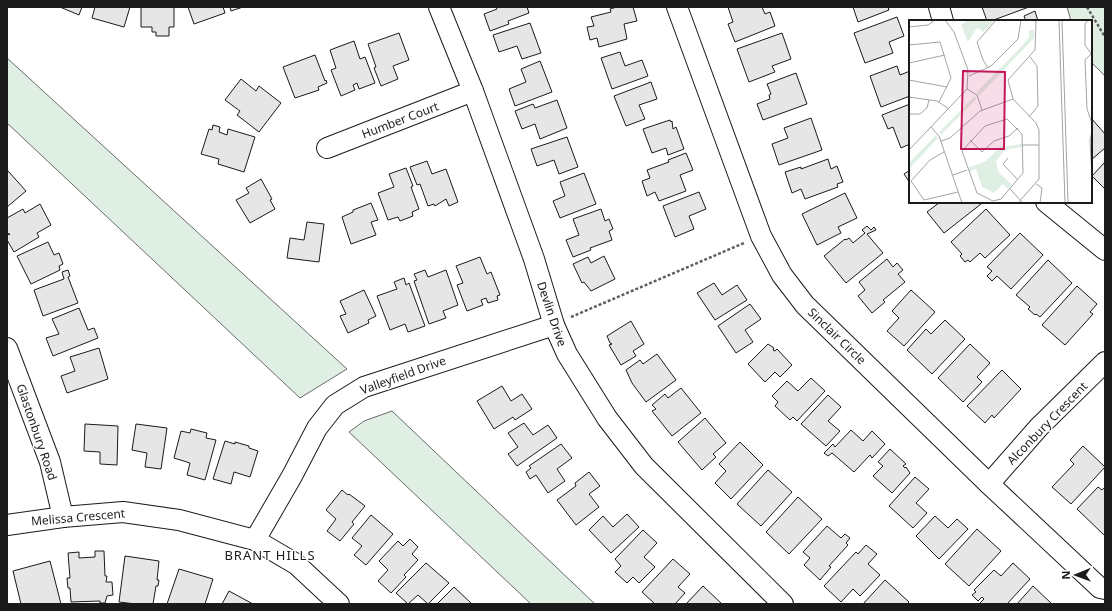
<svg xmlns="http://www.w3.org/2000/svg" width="1112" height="611" font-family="'Noto Sans',sans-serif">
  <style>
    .green { fill: #e0efe3; stroke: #6a6a6a }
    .building { fill: #e6e6e6; stroke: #1a1a1a }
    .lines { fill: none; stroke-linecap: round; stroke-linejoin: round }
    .minor-casing { stroke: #1a1a1a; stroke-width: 22 }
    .path { stroke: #5f5f5f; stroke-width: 2.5; stroke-dasharray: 3 2; stroke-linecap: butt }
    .minor { stroke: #fff; stroke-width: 20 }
    .labels { text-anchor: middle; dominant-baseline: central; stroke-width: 3; stroke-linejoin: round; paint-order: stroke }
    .street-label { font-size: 12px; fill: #1a1a1a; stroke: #fff }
    .neighbourhood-label { font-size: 13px; letter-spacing: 1px; fill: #1a1a1a; stroke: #fff }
    .inset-road { fill: none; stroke: #a3a3a3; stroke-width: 1 }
    .view { fill: #c2185b; fill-opacity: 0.15; stroke: #c2185b; stroke-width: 2 }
    .inset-edge { fill: none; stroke: #1a1a1a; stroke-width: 2 }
  </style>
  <rect width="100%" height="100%" fill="#fff"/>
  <g class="green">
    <path d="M 1067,7 L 1105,7 L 1105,76 L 1091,62 L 1091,21 L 1071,21 Z"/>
    <path d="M 7,58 L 347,369 L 300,398 L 7,123 Z"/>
    <path d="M 392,411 L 595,604 L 531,604 L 349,432 L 364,421 Z"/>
  </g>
  <g class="building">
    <path d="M 60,7 L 82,7 L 79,15 Z"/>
    <path d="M 95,7 L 130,7 L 124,27 L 92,18 Z"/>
    <path d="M 141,7 L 174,7 L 174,27 L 169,27 L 169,36 L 156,36 L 156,32 L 152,32 L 152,27 L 141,27 Z"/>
    <path d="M 188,7 L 223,7 L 225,13 L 194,24 Z"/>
    <path d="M 230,7 L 243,7 L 231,11 Z"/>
    <path d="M 496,7 L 527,7 L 529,13 L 508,21 L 509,24 L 490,31 L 484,14 L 497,9 Z"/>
    <path d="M 617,7 L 633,7 L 637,21 L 624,24 L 627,39 L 599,47 L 597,38 L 590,40 L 587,27 L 594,26 L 591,17 L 611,12 L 610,9 Z"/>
    <path d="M 728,7 L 762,7 L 765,14 L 770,12 L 775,26 L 735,42 L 728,24 L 733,22 Z"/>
    <path d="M 853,7 L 888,7 L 889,10 L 858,22 Z"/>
    <path d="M 982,7 L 1029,7 L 991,21 L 987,21 Z"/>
    <path d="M 1035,11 L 1038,21 L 1026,21 L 1024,16 Z"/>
    <path d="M 897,17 L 904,36 L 889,42 L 893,53 L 865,63 L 854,33 Z"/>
    <path d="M 530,23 L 541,53 L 522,59 L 517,46 L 499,52 L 493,35 Z"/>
    <path d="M 399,33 L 409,60 L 393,66 L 398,79 L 381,86 L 374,68 L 376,67 L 368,44 Z"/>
    <path d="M 782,33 L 791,59 L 772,66 L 775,72 L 749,82 L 737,49 Z"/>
    <path d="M 354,41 L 360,59 L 365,57 L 375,83 L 359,89 L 357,83 L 353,85 L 355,90 L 341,96 L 331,70 L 336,68 L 330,50 Z"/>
    <path d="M 620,52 L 625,66 L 642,60 L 648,76 L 612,89 L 601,58 Z"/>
    <path d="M 315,55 L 325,81 L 326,80 L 327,83 L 318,87 L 319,90 L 295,98 L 283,67 Z"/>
    <path d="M 540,61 L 552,92 L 515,106 L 509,89 L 526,82 L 521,69 Z"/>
    <path d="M 897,66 L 900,75 L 910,71 L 910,96 L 881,107 L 870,76 Z"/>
    <path d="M 796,73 L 807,104 L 763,120 L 757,104 L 770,99 L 769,95 L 771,94 L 767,84 Z"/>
    <path d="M 241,79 L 256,91 L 259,86 L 281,103 L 259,132 L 237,115 L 240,111 L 225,100 Z"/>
    <path d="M 651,82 L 657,99 L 639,105 L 645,119 L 626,126 L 614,96 Z"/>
    <path d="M 557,100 L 567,128 L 540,139 L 535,124 L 522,129 L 515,111 L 533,104 L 535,108 Z"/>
    <path d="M 910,104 L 910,144 L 901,148 L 893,127 L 888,129 L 882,115 Z"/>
    <path d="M 811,118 L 822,150 L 779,165 L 772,144 L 788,138 L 784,128 Z"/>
    <path d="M 1091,118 L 1105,134 L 1105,148 L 1091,160 Z"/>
    <path d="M 670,120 L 671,122 L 672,121 L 673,129 L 676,127 L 684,149 L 668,155 L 666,148 L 652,153 L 643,129 Z"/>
    <path d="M 213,125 L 220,127 L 219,132 L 227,135 L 228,129 L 255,137 L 244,172 L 218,164 L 219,159 L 201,154 L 209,129 L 212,130 Z"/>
    <path d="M 567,137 L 578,167 L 559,174 L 554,160 L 537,166 L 531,149 Z"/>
    <path d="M 686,153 L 693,170 L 680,175 L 686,191 L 659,201 L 655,192 L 647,196 L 642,181 L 650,178 L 647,170 L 669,162 L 668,160 Z"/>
    <path d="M 828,159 L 831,169 L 837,166 L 843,182 L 837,184 L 838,187 L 805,199 L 801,189 L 792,193 L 785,172 L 801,167 L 801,169 Z"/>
    <path d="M 427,161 L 432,174 L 446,169 L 458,202 L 449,206 L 446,199 L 435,206 L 434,204 L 428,206 L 420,184 L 417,185 L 410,167 Z"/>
    <path d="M 1105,162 L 1105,189 L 1092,176 Z"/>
    <path d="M 406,168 L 413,186 L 411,187 L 419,209 L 412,212 L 413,216 L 400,221 L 398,217 L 388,220 L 378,193 L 394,187 L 389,174 Z"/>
    <path d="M 910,170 L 910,183 L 904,174 Z"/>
    <path d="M 8,171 L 26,191 L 7,207 L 7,172 Z"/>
    <path d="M 584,173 L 596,204 L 560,218 L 553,201 L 565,196 L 560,182 Z"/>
    <path d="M 261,179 L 272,199 L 270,200 L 275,209 L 250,223 L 236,200 L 249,193 L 246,188 Z"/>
    <path d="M 699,192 L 706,209 L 689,216 L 694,229 L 675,237 L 663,206 Z"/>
    <path d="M 845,193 L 857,218 L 838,227 L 841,233 L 817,245 L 802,214 Z"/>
    <path d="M 940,202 L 980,202 L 981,204 L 944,233 L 927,212 Z"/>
    <path d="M 371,203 L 378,220 L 371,222 L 376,235 L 351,244 L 342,217 L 353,212 L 353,210 Z"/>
    <path d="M 40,204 L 51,225 L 37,233 L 39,237 L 14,252 L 7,240 L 7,235 L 10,234 L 8,234 L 7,231 L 7,218 L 23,209 L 25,213 Z"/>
    <path d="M 601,209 L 605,221 L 609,219 L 613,229 L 609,231 L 612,240 L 590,248 L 591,250 L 573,257 L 566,240 L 579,235 L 573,219 Z"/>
    <path d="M 986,209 L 1010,235 L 985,258 L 980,253 L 970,262 L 968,260 L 965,262 L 960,256 L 962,254 L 951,242 Z"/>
    <path d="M 307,222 L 324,224 L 319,262 L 287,258 L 290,238 L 304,240 Z"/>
    <path d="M 867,226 L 871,230 L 874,227 L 876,230 L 867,234 L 883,253 L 846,283 L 824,256 L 845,239 L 846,240 L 849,238 L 853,243 L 865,233 L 862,230 Z"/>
    <path d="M 1020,233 L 1043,255 L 1011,289 L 997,276 L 992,281 L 987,276 L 992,271 L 987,267 Z"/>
    <path d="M 48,242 L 54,255 L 59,253 L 63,264 L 59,266 L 60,270 L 31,284 L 17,256 Z"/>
    <path d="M 604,256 L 615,279 L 591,291 L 584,282 L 582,283 L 573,264 L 588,257 L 591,263 Z"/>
    <path d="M 480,257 L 487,274 L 491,272 L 500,295 L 497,296 L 498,300 L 488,303 L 486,298 L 481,300 L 483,305 L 467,311 L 457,285 L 463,283 L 456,266 Z"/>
    <path d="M 887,259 L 893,267 L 897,263 L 903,270 L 898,274 L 905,282 L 883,300 L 885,302 L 872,313 L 858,296 L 865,290 L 859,282 Z"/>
    <path d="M 1048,260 L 1072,283 L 1040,317 L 1036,314 L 1035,315 L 1028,309 L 1030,307 L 1016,295 Z"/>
    <path d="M 68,270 L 70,276 L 68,277 L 78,303 L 43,316 L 34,290 L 64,279 L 62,272 Z"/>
    <path d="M 425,270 L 428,277 L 446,270 L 458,305 L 443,311 L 446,318 L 429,324 L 414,281 L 417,280 L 414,274 Z"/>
    <path d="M 404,278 L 406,285 L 409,283 L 425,326 L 408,332 L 405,324 L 390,330 L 377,296 L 397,289 L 394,282 Z"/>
    <path d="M 714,283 L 722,295 L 737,285 L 747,300 L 715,320 L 697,293 Z"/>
    <path d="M 1077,286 L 1097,304 L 1090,312 L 1093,314 L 1065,345 L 1042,325 Z"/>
    <path d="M 364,290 L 376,316 L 368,320 L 369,323 L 348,333 L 340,316 L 346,314 L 340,301 Z"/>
    <path d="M 911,290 L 935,312 L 904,346 L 887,331 L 899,318 L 892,311 Z"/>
    <path d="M 750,304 L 761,319 L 745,330 L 753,342 L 736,353 L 718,326 Z"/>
    <path d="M 79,308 L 88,330 L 94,328 L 98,338 L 53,356 L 46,338 L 59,334 L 52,319 Z"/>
    <path d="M 945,320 L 965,339 L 932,374 L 907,350 L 926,329 L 931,334 Z"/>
    <path d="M 631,321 L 644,344 L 633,351 L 636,356 L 621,365 L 609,345 L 612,344 L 610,343 L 607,336 Z"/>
    <path d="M 768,344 L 774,348 L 773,350 L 775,351 L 777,349 L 792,365 L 780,377 L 775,372 L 765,382 L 748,364 Z"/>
    <path d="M 970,344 L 990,363 L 977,377 L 982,382 L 963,402 L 938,378 Z"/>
    <path d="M 99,348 L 108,379 L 67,393 L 61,376 L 75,371 L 70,357 Z"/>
    <path d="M 657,354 L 676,380 L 646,402 L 632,383 L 626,370 L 640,360 L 643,364 Z"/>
    <path d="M 1002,370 L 1021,389 L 994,418 L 992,415 L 985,423 L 967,406 Z"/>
    <path d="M 811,378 L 825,391 L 797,421 L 793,417 L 790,420 L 775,406 L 778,402 L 772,396 L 787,381 L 798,391 Z"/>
    <path d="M 502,386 L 511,401 L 522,394 L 532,409 L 515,420 L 513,417 L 494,429 L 477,401 Z"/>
    <path d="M 681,388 L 701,413 L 672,436 L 652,411 L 656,409 L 652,405 L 665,394 L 668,398 Z"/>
    <path d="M 828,395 L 841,407 L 828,421 L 840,431 L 826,446 L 801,424 Z"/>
    <path d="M 705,418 L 726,443 L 713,454 L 716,457 L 702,470 L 678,442 Z"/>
    <path d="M 524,423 L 533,435 L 548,425 L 557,438 L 517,466 L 508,454 L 518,447 L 508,433 Z"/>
    <path d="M 85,424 L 118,426 L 117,465 L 100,464 L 100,452 L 84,451 Z"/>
    <path d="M 136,424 L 167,428 L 161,469 L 145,467 L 147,453 L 132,450 Z"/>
    <path d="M 191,429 L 207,433 L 206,438 L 216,440 L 205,480 L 187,475 L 190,463 L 174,458 L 181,431 L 190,433 Z"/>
    <path d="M 851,430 L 863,441 L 872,431 L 885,444 L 872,458 L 870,455 L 854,472 L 832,453 L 828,456 L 824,453 L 833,444 L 835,447 Z"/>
    <path d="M 225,441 L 235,444 L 235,442 L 249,446 L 249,448 L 258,451 L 250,477 L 234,472 L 231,484 L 213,479 Z"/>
    <path d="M 740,442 L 763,465 L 731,499 L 715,483 L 726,471 L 719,464 Z"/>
    <path d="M 561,444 L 572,458 L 557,469 L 565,481 L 548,493 L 536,475 L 530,479 L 526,472 L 531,468 L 529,466 Z"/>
    <path d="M 1083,446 L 1105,467 L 1071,504 L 1052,487 L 1074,464 L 1070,460 Z"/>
    <path d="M 890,449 L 906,464 L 903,466 L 905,468 L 906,467 L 910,473 L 892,493 L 873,476 L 883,466 L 878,462 Z"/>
    <path d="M 768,470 L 792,492 L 761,526 L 737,504 Z"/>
    <path d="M 589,472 L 600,486 L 589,494 L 599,507 L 576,525 L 557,500 L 576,486 L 575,483 Z"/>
    <path d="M 915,477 L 929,489 L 916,503 L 927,513 L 913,528 L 889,506 Z"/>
    <path d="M 1098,487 L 1102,490 L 1104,488 L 1105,489 L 1105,536 L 1077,509 Z"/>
    <path d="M 342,490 L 348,495 L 349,494 L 365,506 L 352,522 L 354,524 L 340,541 L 327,531 L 336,519 L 326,510 Z"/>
    <path d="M 798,497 L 822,519 L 789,554 L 766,532 Z"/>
    <path d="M 627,514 L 639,527 L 611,553 L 589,530 L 603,516 L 613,527 Z"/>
    <path d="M 371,515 L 393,534 L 366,565 L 354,555 L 362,546 L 352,538 Z"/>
    <path d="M 935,516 L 948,528 L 957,519 L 968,529 L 939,559 L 916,536 Z"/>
    <path d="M 827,526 L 841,538 L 845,534 L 850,538 L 846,543 L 848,545 L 829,566 L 831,567 L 820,580 L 804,565 L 810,558 L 803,552 Z"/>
    <path d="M 977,529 L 1001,551 L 969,586 L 945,564 Z"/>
    <path d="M 643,530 L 657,543 L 644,557 L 655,567 L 639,583 L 633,577 L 627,583 L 615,572 L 621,566 L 615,559 Z"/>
    <path d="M 410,539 L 418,547 L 412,554 L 418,560 L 404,575 L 406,577 L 391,593 L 378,581 L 388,570 L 379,561 L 398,541 L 403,546 Z"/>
    <path d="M 866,545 L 877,554 L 868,564 L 880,575 L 860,596 L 853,589 L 841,602 L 824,586 L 856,552 L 858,554 Z"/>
    <path d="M 95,551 L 104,551 L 105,576 L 107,576 L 106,582 L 112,582 L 113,595 L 107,596 L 105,603 L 100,603 L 100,601 L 71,602 L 70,588 L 68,588 L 67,578 L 70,578 L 68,553 L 79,552 L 79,558 L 95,557 Z"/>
    <path d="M 125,556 L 159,561 L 157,580 L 159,580 L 158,586 L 156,586 L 153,604 L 136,604 L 119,602 Z"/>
    <path d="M 673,559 L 690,574 L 678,587 L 685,593 L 675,604 L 655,604 L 642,592 Z"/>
    <path d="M 50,561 L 61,604 L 21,604 L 13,571 Z"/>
    <path d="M 426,563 L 449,583 L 428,604 L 418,595 L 408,604 L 396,593 Z"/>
    <path d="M 1013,563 L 1030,579 L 1007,604 L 979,604 L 984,599 L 982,597 L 978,601 L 972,595 L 976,592 L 974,590 L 994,570 L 1001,576 Z"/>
    <path d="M 179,569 L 213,579 L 205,604 L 167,604 Z"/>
    <path d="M 885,580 L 909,602 L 907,604 L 863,604 Z"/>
    <path d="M 703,586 L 722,604 L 686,604 Z"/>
    <path d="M 1033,586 L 1052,604 L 1017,604 Z"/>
    <path d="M 454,587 L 472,604 L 437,604 Z"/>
    <path d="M 229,591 L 253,604 L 222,604 Z"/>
  </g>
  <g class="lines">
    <defs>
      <g id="minor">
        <path d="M 439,7 L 473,91 L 534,259 L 554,325 L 567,354 L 607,418 L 644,466 L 783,604"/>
        <path d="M 677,7 L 761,236 L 782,275 L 805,305 L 989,484 L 1100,588 L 1105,589"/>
        <path d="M 939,7 L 943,21"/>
        <path d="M 327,148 L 473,91"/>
        <path d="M 1046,202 L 1105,250"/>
        <path d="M 7,348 L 50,462 L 63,517"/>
        <path d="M 989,484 L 1039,427 L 1105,362"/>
        <path d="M 7,525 L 63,517 L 123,512 L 179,520 L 255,540 L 296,564 L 339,604"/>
        <path d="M 255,540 L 292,476 L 317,428 L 335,405 L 364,387 L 554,325"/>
      </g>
    </defs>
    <use href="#minor" class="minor-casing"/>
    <g class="path">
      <path d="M 1087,7 L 1105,37"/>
      <path d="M 571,317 L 744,243"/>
    </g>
    <use href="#minor" class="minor"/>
  </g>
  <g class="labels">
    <g class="street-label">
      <text transform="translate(400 120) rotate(-21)">Humber Court</text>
      <text transform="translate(552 314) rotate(71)">Devlin Drive</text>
      <text transform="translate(837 336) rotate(44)">Sinclair Circle</text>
      <text transform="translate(403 375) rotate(-20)">Valleyfield Drive</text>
      <text transform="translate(1047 423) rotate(-46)">Alconbury Crescent</text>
      <text transform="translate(37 432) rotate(71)">Glastonbury Road</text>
      <text transform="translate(78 517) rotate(-5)">Melissa Crescent</text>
    </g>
    <g class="neighbourhood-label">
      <text x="270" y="555">BRANT HILLS</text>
    </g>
  </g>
  <g transform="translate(909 20)">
    <rect width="183" height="183" fill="#fff"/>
    <path d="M 59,0 L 86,0 L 74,12 L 69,8 L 67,9 L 59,22 L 52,5 ZM 120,10 L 125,10 L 125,18 L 70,76 L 68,72 L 113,26 L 120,17 ZM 66,76 L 67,79 L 32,115 L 30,112 ZM 27,115 L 29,118 L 0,149 L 0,143 ZM 113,124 L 113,127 L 96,130 L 87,141 L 89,151 L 103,165 L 99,169 L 94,164 L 85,173 L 73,167 L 67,149 L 60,152 L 59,148 L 77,141 L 91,127 Z" fill="#e0efe3"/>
    <path class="inset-road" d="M 150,0 L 156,183M 153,0 L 159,183M 179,0 L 176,4 L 176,25 L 183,35M 0,7 L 19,5 L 26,0M 0,25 L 31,22 L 42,58 L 30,82M 182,34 L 176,40 L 178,89 L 183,103M 0,43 L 36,35M 79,48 L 74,40 L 68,22 L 87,0M 60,56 L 82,46 L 109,19 L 112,0M 0,60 L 38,67M 58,69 L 68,75 L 73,90M 0,77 L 28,81 L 40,89M 0,94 L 11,94 L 18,88 L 20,80M 120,97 L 129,86 L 128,46 L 121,37M 98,99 L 113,114 L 114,153 L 92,179 L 84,181 L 68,173 L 53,131 L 76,106 ZM 22,107 L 30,116 L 53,183M 183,112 L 181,120 L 183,157M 61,120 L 73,132 L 85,121 L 100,116 L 109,108M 32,121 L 41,118 L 71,91 L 104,79M 114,125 L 130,125M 0,130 L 58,69 L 59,50 L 45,12 L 36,0M 35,132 L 21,140 L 2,161 L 15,180 L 49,172M 99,138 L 94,144 L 109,160M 44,155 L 58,150M 127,164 L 133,168 L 131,183M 101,169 L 114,183M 109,183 L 130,159 L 130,110 L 127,103 L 104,79 L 99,60 L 126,30 L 127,0"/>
    <path class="view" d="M 54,51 L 96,52 L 95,129 L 52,129 Z"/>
    <rect width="183" height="183" class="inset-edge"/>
  </g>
  <rect width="1112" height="611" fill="none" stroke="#1a1a1a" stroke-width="16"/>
  <g transform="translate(1076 575) rotate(269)" stroke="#ffffff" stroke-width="3" paint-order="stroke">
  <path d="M0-3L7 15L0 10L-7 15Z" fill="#1a1a1a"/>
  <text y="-6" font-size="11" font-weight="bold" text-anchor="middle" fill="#1a1a1a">N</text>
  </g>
</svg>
